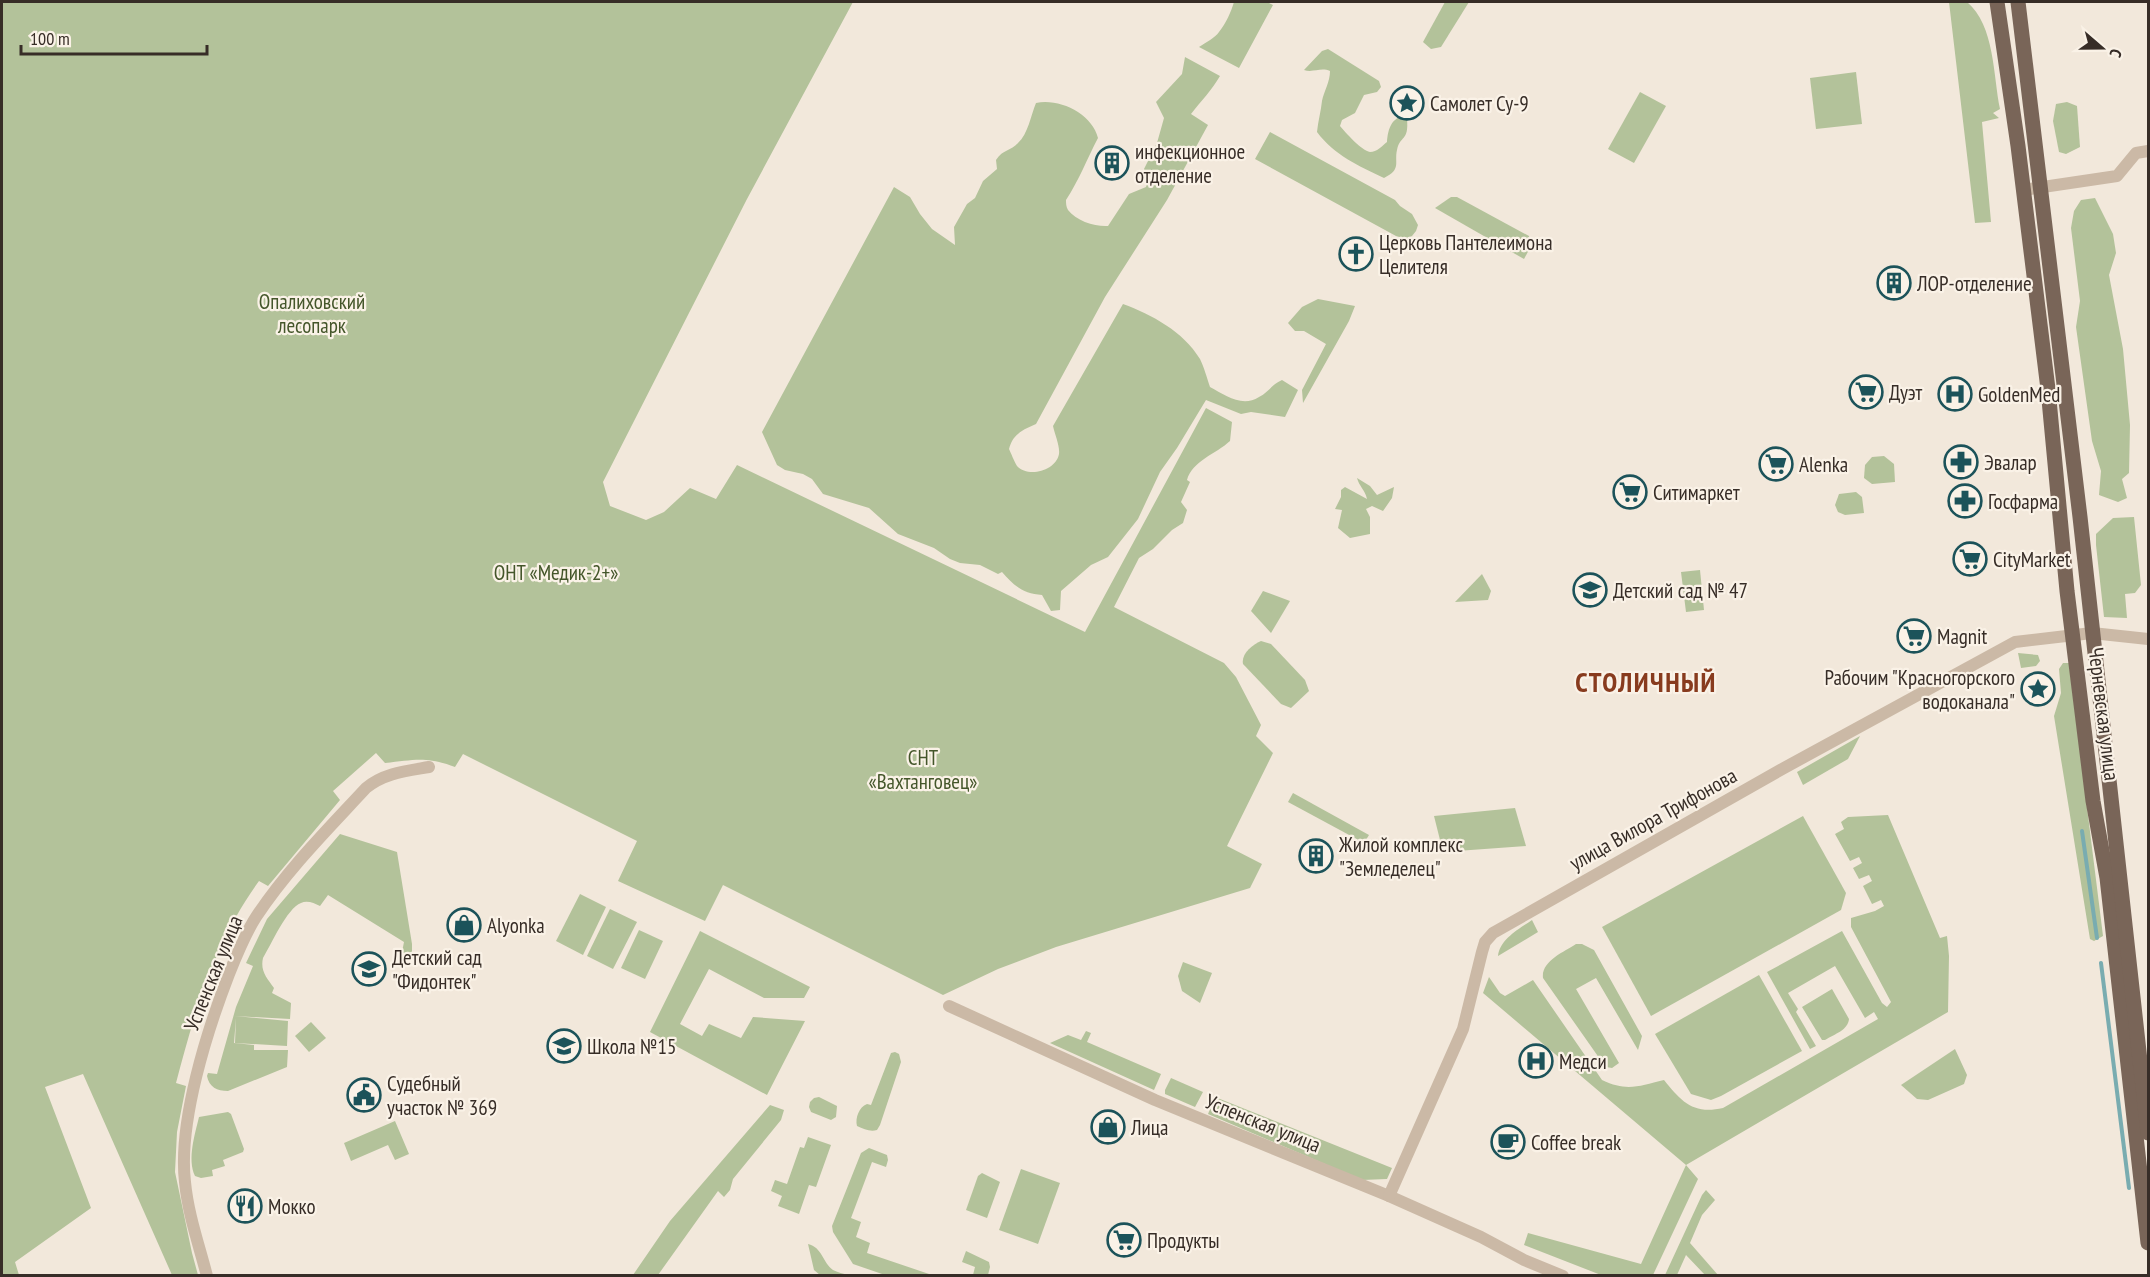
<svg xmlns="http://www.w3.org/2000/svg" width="2150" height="1277" font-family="'PT Sans Narrow',sans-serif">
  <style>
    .green { fill: #b3c29a }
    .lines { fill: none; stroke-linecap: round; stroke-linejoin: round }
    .stream { stroke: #79acb0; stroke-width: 4 }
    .minor { stroke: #cbb9a6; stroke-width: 12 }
    .major { stroke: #796558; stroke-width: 15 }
    .labels { text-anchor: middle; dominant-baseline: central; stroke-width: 4.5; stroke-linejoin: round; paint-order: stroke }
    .poi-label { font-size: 21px; fill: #372d27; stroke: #faf2e7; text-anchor: start }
    .park-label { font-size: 21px; fill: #44562a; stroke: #faf2e7 }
    .street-label { font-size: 21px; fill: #372d27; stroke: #faf2e7 }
    .district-label { font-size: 27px; font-weight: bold; letter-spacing: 1.5px; fill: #883b1e; stroke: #faf2e7 }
  </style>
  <rect width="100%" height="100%" fill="#f2e8db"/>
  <g class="green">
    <path d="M 2,2 L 853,2 L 747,199 L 603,482 L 610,506 L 646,520 L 664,512 L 690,488 L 716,499 L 737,465 L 1085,632 L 1206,408 L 1232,422 L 1230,441 C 1216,454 1192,461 1187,480 L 1190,482 L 1181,502 L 1187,510 L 1183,523 L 1172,530 L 1153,549 L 1139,558 L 1114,607 L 1224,663 L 1236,677 L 1261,725 L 1256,736 L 1273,753 L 1227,846 L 1262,864 L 1250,888 L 1056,947 L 998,969 L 943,995 L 723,885 L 705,921 L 618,881 L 637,841 L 463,754 L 455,767 C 426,756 414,760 385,763 L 376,753 L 333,791 L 340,800 L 268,886 L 259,881 C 215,941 195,1011 176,1083 L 186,1086 L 177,1132 L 175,1172 L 192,1253 L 198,1275 L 172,1275 L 83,1074 L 45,1087 L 91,1208 L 15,1262 L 19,1275 L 2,1275 Z"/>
    <path d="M 1234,2 L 1267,2 L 1273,5 L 1239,68 L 1199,47 C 1205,43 1215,38 1219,32 C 1226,23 1231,12 1234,2 Z"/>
    <path d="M 1445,2 L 1469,2 L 1441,47 L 1431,49 L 1423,42 Z"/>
    <path d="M 1949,2 L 1967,2 C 1995,26 1993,75 2000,109 L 1993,113 L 1999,118 L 1982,122 L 1991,222 L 1975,223 Z"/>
    <path d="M 1328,49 L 1379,81 L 1381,87 L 1377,92 L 1364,95 L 1355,113 L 1342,120 L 1340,126 C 1345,132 1362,151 1370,152 C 1377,152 1382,146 1387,142 C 1388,131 1390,120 1402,116 L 1407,119 C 1409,142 1400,135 1397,150 C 1394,163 1402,169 1384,178 C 1359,166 1334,155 1317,132 C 1318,121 1321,111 1322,101 C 1324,91 1330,82 1330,71 C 1321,67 1313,73 1304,70 L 1322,51 Z"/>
    <path d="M 1185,57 L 1220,76 C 1212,90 1201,101 1191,114 L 1208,125 L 1167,200 L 1105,297 L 1036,424 C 1022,430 1013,434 1009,449 C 1011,453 1014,461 1017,466 C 1028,478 1056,471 1059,454 C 1060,446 1055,435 1053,426 L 1123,304 C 1152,315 1183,331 1200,359 C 1204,367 1207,378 1210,387 C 1225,395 1242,408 1259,397 C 1269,392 1271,385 1282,380 L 1298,390 L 1285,417 L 1251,412 L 1241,414 L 1206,400 L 1177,448 L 1160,472 L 1138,519 L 1108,557 L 1091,565 L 1061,591 L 1060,610 L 1051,611 L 1042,595 C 1024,594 1014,586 1002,572 L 998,574 L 980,565 L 960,563 L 950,559 L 934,548 L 898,534 L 869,508 L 823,494 L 812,479 L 803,474 L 785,470 L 777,465 L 762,432 L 894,187 L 910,197 L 920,214 L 932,229 L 955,245 L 954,227 L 967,204 L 975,198 L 983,181 L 997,169 L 996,160 C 1003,149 1011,151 1018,143 C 1028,134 1031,115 1036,103 C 1060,98 1092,114 1098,138 C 1087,159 1079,180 1066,200 C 1066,203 1066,207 1068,210 C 1076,221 1096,227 1108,226 L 1129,194 L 1146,187 L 1148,178 L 1144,169 L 1157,143 L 1164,118 L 1156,102 L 1182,74 Z"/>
    <path d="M 1856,72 L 1862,124 L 1816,129 L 1810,78 Z"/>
    <path d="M 1640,92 L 1666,106 L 1634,163 L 1608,149 Z"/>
    <path d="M 2067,102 L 2077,106 L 2080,147 L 2066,154 L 2059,152 L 2053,121 L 2056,104 Z"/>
    <path d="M 1270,132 L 1395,200 L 1400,206 L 1412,214 L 1418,225 L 1416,231 L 1412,236 L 1406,239 L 1396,236 L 1255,159 Z"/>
    <path d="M 1451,197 L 1457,197 L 1529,236 L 1530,248 L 1524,259 L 1435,208 Z"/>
    <path d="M 2095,198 L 2113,234 L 2116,253 L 2109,275 L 2123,349 L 2130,425 L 2129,473 L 2122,479 L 2127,498 L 2118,502 L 2099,495 L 2101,471 L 2092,441 L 2076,327 L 2080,301 L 2071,228 L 2074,211 L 2081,200 Z"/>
    <path d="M 1318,299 L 1355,306 L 1349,321 L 1303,403 L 1302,390 L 1326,344 L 1304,331 L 1295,331 L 1288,323 L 1302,307 Z"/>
    <path d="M 1884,456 L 1894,464 L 1895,482 L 1872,484 L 1864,478 L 1865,465 L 1872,457 Z"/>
    <path d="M 1357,478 L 1370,486 L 1377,495 L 1394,487 L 1392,498 L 1383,511 L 1372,506 L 1366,509 L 1370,517 L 1370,534 L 1350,538 L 1338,528 L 1342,510 L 1335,509 L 1341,497 L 1341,490 L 1345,487 L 1367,499 C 1365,490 1359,486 1357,478 Z"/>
    <path d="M 1856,492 L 1862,497 L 1864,513 L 1845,515 L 1838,512 L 1835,505 L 1839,494 Z"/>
    <path d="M 2134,517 L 2141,585 L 2135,593 L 2125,594 L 2127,618 L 2104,617 L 2096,545 L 2096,534 L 2113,518 Z"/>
    <path d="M 1700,570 L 1704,610 L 1686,612 L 1681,572 Z"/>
    <path d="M 1482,574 L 1491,591 L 1488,600 L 1455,602 Z"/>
    <path d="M 1263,591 L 1290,601 L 1271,633 L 1251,611 Z"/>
    <path d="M 1261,641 L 1271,644 L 1305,680 L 1309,691 L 1291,708 L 1281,704 L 1243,664 C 1241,654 1252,645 1261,641 Z"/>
    <path d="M 2018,653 L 2038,655 L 2040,661 L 2036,666 L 2021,668 Z"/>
    <path d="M 2063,663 L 2069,663 L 2103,936 L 2094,941 L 2090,939 L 2054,716 L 2061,693 L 2059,669 Z"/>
    <path d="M 2036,680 L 2043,685 L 2044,693 L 2038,700 L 2028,702 L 2025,682 Z"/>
    <path d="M 1860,736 L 1848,759 L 1803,785 L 1797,772 Z"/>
    <path d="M 1293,793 L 1369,835 L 1364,843 L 1288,802 Z"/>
    <path d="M 1515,808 L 1526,846 L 1443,852 L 1434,816 Z"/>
    <path d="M 1888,815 L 1940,938 L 1947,936 L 1949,956 L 1948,1012 L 1686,1165 L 1698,1179 L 1653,1275 L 1601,1275 L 1524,1245 L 1528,1233 L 1641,1264 L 1686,1165 L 1483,993 L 1489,977 L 1500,993 L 1505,996 L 1533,980 L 1602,1080 C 1627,1092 1639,1086 1664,1080 C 1681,1101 1693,1115 1723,1108 L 1878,1019 L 1874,1012 L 1865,1018 L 1835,966 L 1788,993 L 1798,1009 L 1796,1012 L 1816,1046 L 1810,1049 L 1767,972 L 1842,931 L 1882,1003 L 1887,1007 L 1891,1002 L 1851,927 L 1851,918 L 1875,911 L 1884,906 L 1881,900 L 1872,904 L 1863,886 L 1872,881 L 1869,875 L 1859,879 L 1853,868 L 1862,863 L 1859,857 L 1850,861 L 1835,834 L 1844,829 L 1841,822 L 1848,817 Z"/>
    <path d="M 1803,816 L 1846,893 L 1841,910 L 1651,1016 L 1602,927 Z"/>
    <path d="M 340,834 L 397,852 L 412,944 L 412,959 L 402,952 L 404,942 L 328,895 L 320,906 C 314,903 307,900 301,903 C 287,908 271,945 263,958 C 260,971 267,978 274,988 L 272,993 L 291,1003 L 290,1019 L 235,1016 L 288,1021 L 287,1046 L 235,1043 L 236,1018 L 234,1043 L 254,1045 L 254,1050 L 288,1050 L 287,1067 L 228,1091 C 217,1091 209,1087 207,1076 L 208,1073 L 217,1074 L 236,1007 L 253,966 L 246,963 L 267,919 Z"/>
    <path d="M 580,894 L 606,907 L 583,955 L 556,941 Z"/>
    <path d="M 610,909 L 637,922 L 613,969 L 587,956 Z"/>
    <path d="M 1532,920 L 1538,932 L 1498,956 C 1500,939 1519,929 1532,920 Z"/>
    <path d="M 639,930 L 663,941 L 645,979 L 621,968 Z"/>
    <path d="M 700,931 L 810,987 L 804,998 L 764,998 L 709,969 L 680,1024 L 702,1036 L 709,1024 L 741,1038 L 753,1017 L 805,1021 L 767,1095 L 650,1032 Z"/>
    <path d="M 1576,944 L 1582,944 L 1594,950 L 1642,1036 L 1638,1050 L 1596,978 L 1576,989 L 1619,1063 L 1612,1068 L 1606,1067 L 1602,1062 L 1543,978 C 1541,961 1564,952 1576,944 Z"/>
    <path d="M 1183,962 L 1212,973 L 1200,1003 L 1182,991 L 1178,976 Z"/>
    <path d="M 1759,975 L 1802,1051 L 1721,1096 L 1711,1100 L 1691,1094 L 1655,1034 Z"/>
    <path d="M 1832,989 L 1849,1019 C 1848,1030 1835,1034 1825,1040 L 1822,1040 L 1802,1007 Z"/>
    <path d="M 311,1022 L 326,1038 L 309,1052 L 295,1036 Z"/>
    <path d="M 1086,1031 L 1091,1033 L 1087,1042 L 1161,1074 L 1154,1090 L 1050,1043 L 1068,1035 L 1081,1040 Z"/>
    <path d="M 1955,1049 L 1967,1075 L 1964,1084 L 1928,1100 L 1917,1099 L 1901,1085 Z"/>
    <path d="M 895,1052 L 899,1054 L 901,1062 L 880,1125 L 877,1130 C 870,1132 864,1129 857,1126 C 855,1118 859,1107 867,1104 L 871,1105 L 891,1053 Z"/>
    <path d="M 1171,1078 L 1203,1092 L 1195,1107 L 1165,1094 L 1165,1090 Z"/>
    <path d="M 819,1097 L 837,1106 L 836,1117 L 831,1120 L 811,1112 L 809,1107 L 810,1102 L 814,1098 Z"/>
    <path d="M 1215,1097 L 1392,1168 L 1387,1179 L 1362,1180 L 1208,1114 Z"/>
    <path d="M 770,1105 L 784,1110 L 781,1120 L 733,1179 L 730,1190 L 724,1197 L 718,1191 L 658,1275 L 633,1275 L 670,1221 Z"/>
    <path d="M 228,1112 L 231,1114 L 244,1149 L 243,1152 L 223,1160 L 225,1166 L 212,1170 L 213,1176 L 201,1178 L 195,1176 C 187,1159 195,1134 199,1117 Z"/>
    <path d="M 395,1121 L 409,1154 L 395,1160 L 388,1145 L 351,1161 L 344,1143 Z"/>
    <path d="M 808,1137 L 831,1145 L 816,1187 L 809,1185 L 799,1214 L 778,1206 L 782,1196 L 771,1191 L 775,1180 L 787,1184 L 800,1147 L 804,1148 Z"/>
    <path d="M 869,1148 L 887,1155 L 888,1160 L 886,1167 L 872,1162 L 851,1218 L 861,1222 L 856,1237 L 870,1243 L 867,1253 L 932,1275 L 885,1275 L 853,1264 L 833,1232 L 832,1226 L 861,1153 Z"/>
    <path d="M 1021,1169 L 1060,1183 L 1038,1244 L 999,1230 Z"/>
    <path d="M 982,1173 L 1000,1182 L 987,1218 L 966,1210 L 978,1176 Z"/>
    <path d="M 1706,1190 L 1715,1200 L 1702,1215 L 1690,1243 L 1718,1275 L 1705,1275 L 1686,1255 L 1677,1275 L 1665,1275 L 1702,1195 Z"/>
    <path d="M 808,1244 C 822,1247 823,1263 833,1270 C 837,1272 844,1274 848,1275 L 820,1275 L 814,1270 Z"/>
    <path d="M 966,1251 L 989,1262 L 990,1267 L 988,1275 L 973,1275 L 975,1267 L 962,1262 Z"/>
  </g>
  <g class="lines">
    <g class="stream">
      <path d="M 2082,831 L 2097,938"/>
      <path d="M 2101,963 L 2129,1188"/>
    </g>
    <g class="minor">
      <path d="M 2023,190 L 2117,176 L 2136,153 L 2148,151"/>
      <path d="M 949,1006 L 1155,1100 L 1389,1196 L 1481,1237 L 1524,1260 L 1563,1276"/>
      <path d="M 1389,1196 L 1463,1029 L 1482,952 L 1485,942 L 1493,933 L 1784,768 L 2015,642 L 2092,633 L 2148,639"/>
      <path d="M 207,1276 C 199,1245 188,1214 185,1182 C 178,1122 207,1031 229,974 C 237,954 245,934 256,917 C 287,870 328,829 366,788 C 384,773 406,771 429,767"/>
    </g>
    <g class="major">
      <path d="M 1997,2 L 2018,146 L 2048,389 L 2067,591 L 2093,801 L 2107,878 L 2148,1243"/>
      <path d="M 2018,2 L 2080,517 L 2148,1133"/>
    </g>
  </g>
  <defs>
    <symbol id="sight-ring" viewBox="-11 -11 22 22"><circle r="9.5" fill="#faf2e7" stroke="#1c535a" stroke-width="1.5"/><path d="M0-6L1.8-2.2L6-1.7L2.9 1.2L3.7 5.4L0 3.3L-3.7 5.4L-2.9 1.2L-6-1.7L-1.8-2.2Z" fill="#1c535a"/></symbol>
    <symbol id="building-ring" viewBox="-11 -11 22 22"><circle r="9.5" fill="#faf2e7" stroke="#1c535a" stroke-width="1.5"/><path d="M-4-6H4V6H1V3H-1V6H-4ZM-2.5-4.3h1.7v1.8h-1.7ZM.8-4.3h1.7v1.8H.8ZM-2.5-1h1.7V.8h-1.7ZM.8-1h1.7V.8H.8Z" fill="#1c535a"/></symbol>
    <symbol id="church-ring" viewBox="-11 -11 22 22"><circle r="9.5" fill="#faf2e7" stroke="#1c535a" stroke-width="1.5"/><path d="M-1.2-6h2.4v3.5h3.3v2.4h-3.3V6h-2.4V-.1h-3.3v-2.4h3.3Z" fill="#1c535a"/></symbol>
    <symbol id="supermarket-ring" viewBox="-11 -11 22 22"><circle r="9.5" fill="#faf2e7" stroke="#1c535a" stroke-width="1.5"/><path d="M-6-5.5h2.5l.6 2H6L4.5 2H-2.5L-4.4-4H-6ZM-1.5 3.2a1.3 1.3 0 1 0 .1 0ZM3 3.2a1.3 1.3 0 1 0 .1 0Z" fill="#1c535a"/></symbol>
    <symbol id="hospital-ring" viewBox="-11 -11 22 22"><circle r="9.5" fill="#faf2e7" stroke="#1c535a" stroke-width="1.5"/><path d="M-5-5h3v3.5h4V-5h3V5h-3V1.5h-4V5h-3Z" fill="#1c535a"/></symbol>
    <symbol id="pharmacy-ring" viewBox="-11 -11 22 22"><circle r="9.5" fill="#faf2e7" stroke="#1c535a" stroke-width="1.5"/><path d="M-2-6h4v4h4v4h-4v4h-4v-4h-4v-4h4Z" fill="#1c535a"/></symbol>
    <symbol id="school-ring" viewBox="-11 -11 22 22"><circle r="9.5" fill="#faf2e7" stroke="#1c535a" stroke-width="1.5"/><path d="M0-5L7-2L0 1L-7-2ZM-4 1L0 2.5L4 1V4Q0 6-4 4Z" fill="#1c535a"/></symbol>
    <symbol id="shop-ring" viewBox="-11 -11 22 22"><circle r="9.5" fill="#faf2e7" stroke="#1c535a" stroke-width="1.5"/><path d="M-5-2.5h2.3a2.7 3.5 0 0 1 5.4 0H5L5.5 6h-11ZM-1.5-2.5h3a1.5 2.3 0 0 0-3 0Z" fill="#1c535a"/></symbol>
    <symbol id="civic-ring" viewBox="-11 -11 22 22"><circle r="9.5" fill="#faf2e7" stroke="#1c535a" stroke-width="1.5"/><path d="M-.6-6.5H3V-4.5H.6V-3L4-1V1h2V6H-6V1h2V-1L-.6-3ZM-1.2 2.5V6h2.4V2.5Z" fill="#1c535a"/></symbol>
    <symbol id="cafe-ring" viewBox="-11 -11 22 22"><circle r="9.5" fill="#faf2e7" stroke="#1c535a" stroke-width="1.5"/><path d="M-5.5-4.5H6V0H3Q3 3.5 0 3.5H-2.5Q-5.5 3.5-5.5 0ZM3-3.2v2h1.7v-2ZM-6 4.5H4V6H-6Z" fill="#1c535a"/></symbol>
    <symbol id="restaurant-ring" viewBox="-11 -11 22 22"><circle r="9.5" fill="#faf2e7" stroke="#1c535a" stroke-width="1.5"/><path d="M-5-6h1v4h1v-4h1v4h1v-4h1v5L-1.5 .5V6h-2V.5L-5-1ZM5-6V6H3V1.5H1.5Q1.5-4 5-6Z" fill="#1c535a"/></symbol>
  </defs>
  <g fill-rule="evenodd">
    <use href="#sight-ring" x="1388" y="84" width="38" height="38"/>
    <use href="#building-ring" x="1093" y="144" width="38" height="38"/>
    <use href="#church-ring" x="1337" y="235" width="38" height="38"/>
    <use href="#building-ring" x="1875" y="264" width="38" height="38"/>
    <use href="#supermarket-ring" x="1847" y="373" width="38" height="38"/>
    <use href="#hospital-ring" x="1936" y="375" width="38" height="38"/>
    <use href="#pharmacy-ring" x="1942" y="443" width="38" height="38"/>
    <use href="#supermarket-ring" x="1757" y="445" width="38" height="38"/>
    <use href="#supermarket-ring" x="1611" y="473" width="38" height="38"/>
    <use href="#pharmacy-ring" x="1946" y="482" width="38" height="38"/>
    <use href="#supermarket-ring" x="1951" y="540" width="38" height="38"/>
    <use href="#school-ring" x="1571" y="571" width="38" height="38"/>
    <use href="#supermarket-ring" x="1895" y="617" width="38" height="38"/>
    <use href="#sight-ring" x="2019" y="670" width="38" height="38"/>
    <use href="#building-ring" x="1297" y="837" width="38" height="38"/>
    <use href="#shop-ring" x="445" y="906" width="38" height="38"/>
    <use href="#school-ring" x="350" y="950" width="38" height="38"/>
    <use href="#school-ring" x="545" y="1027" width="38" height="38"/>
    <use href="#hospital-ring" x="1517" y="1042" width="38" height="38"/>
    <use href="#civic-ring" x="345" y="1076" width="38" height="38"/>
    <use href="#shop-ring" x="1089" y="1108" width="38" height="38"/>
    <use href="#cafe-ring" x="1489" y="1123" width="38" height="38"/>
    <use href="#restaurant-ring" x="226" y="1187" width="38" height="38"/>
    <use href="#supermarket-ring" x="1105" y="1221" width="38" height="38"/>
  </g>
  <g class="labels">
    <g class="poi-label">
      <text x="1430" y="103">Самолет Су-9</text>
      <text x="1135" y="151">инфекционное<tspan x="1135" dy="24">отделение</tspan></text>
      <text x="1379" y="242">Церковь Пантелеимона<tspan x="1379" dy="24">Целителя</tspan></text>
      <text x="1917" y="283">ЛОР-отделение</text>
      <text x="1889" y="392">Дуэт</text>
      <text x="1978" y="394">GoldenMed</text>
      <text x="1984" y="462">Эвалар</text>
      <text x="1799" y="464">Alenka</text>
      <text x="1653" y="492">Ситимаркет</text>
      <text x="1988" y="501">Госфарма</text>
      <text x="1993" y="559">CityMarket</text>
      <text x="1613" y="590">Детский сад № 47</text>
      <text x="1937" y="636">Magnit</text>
      <text x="2015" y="677" text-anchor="end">Рабочим "Красногорского<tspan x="2015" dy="24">водоканала"</tspan></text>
      <text x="1339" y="844">Жилой комплекс<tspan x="1339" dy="24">"Земледелец"</tspan></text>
      <text x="487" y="925">Alyonka</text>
      <text x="392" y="957">Детский сад<tspan x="392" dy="24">"Фидонтек"</tspan></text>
      <text x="587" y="1046">Школа №15</text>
      <text x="1559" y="1061">Медси</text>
      <text x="387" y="1083">Судебный<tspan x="387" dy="24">участок № 369</tspan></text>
      <text x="1131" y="1127">Лица</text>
      <text x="1531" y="1142">Coffee break</text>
      <text x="268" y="1206">Мокко</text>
      <text x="1147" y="1240">Продукты</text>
    </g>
    <g class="park-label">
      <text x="312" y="301">Опалиховский<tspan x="312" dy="24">лесопарк</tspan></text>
      <text x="556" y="572">ОНТ «Медик-2+»</text>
      <text x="923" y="757">СНТ<tspan x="923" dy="24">«Вахтанговец»</tspan></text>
    </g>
    <g class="street-label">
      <text transform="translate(2104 714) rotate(83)">Черневская улица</text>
      <text transform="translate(1653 819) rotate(-29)">улица Вилора Трифонова</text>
      <text transform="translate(213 973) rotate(-68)">Успенская улица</text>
      <text transform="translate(1263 1123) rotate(22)">Успенская улица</text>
    </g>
    <g class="district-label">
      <text x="1646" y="682">СТОЛИЧНЫЙ</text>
    </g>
  </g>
  <rect width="2150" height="1277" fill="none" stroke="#372d27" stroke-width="6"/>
  <g transform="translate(2102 48) rotate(110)" stroke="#faf2e7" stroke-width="4.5" paint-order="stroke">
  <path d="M0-4.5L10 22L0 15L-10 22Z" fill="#372d27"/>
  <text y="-9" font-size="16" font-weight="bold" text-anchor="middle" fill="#372d27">С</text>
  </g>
  <path d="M21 45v9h186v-9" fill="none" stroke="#372d27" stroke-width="3"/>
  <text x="30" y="45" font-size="18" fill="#372d27" stroke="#faf2e7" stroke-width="4.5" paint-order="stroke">100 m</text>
</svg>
